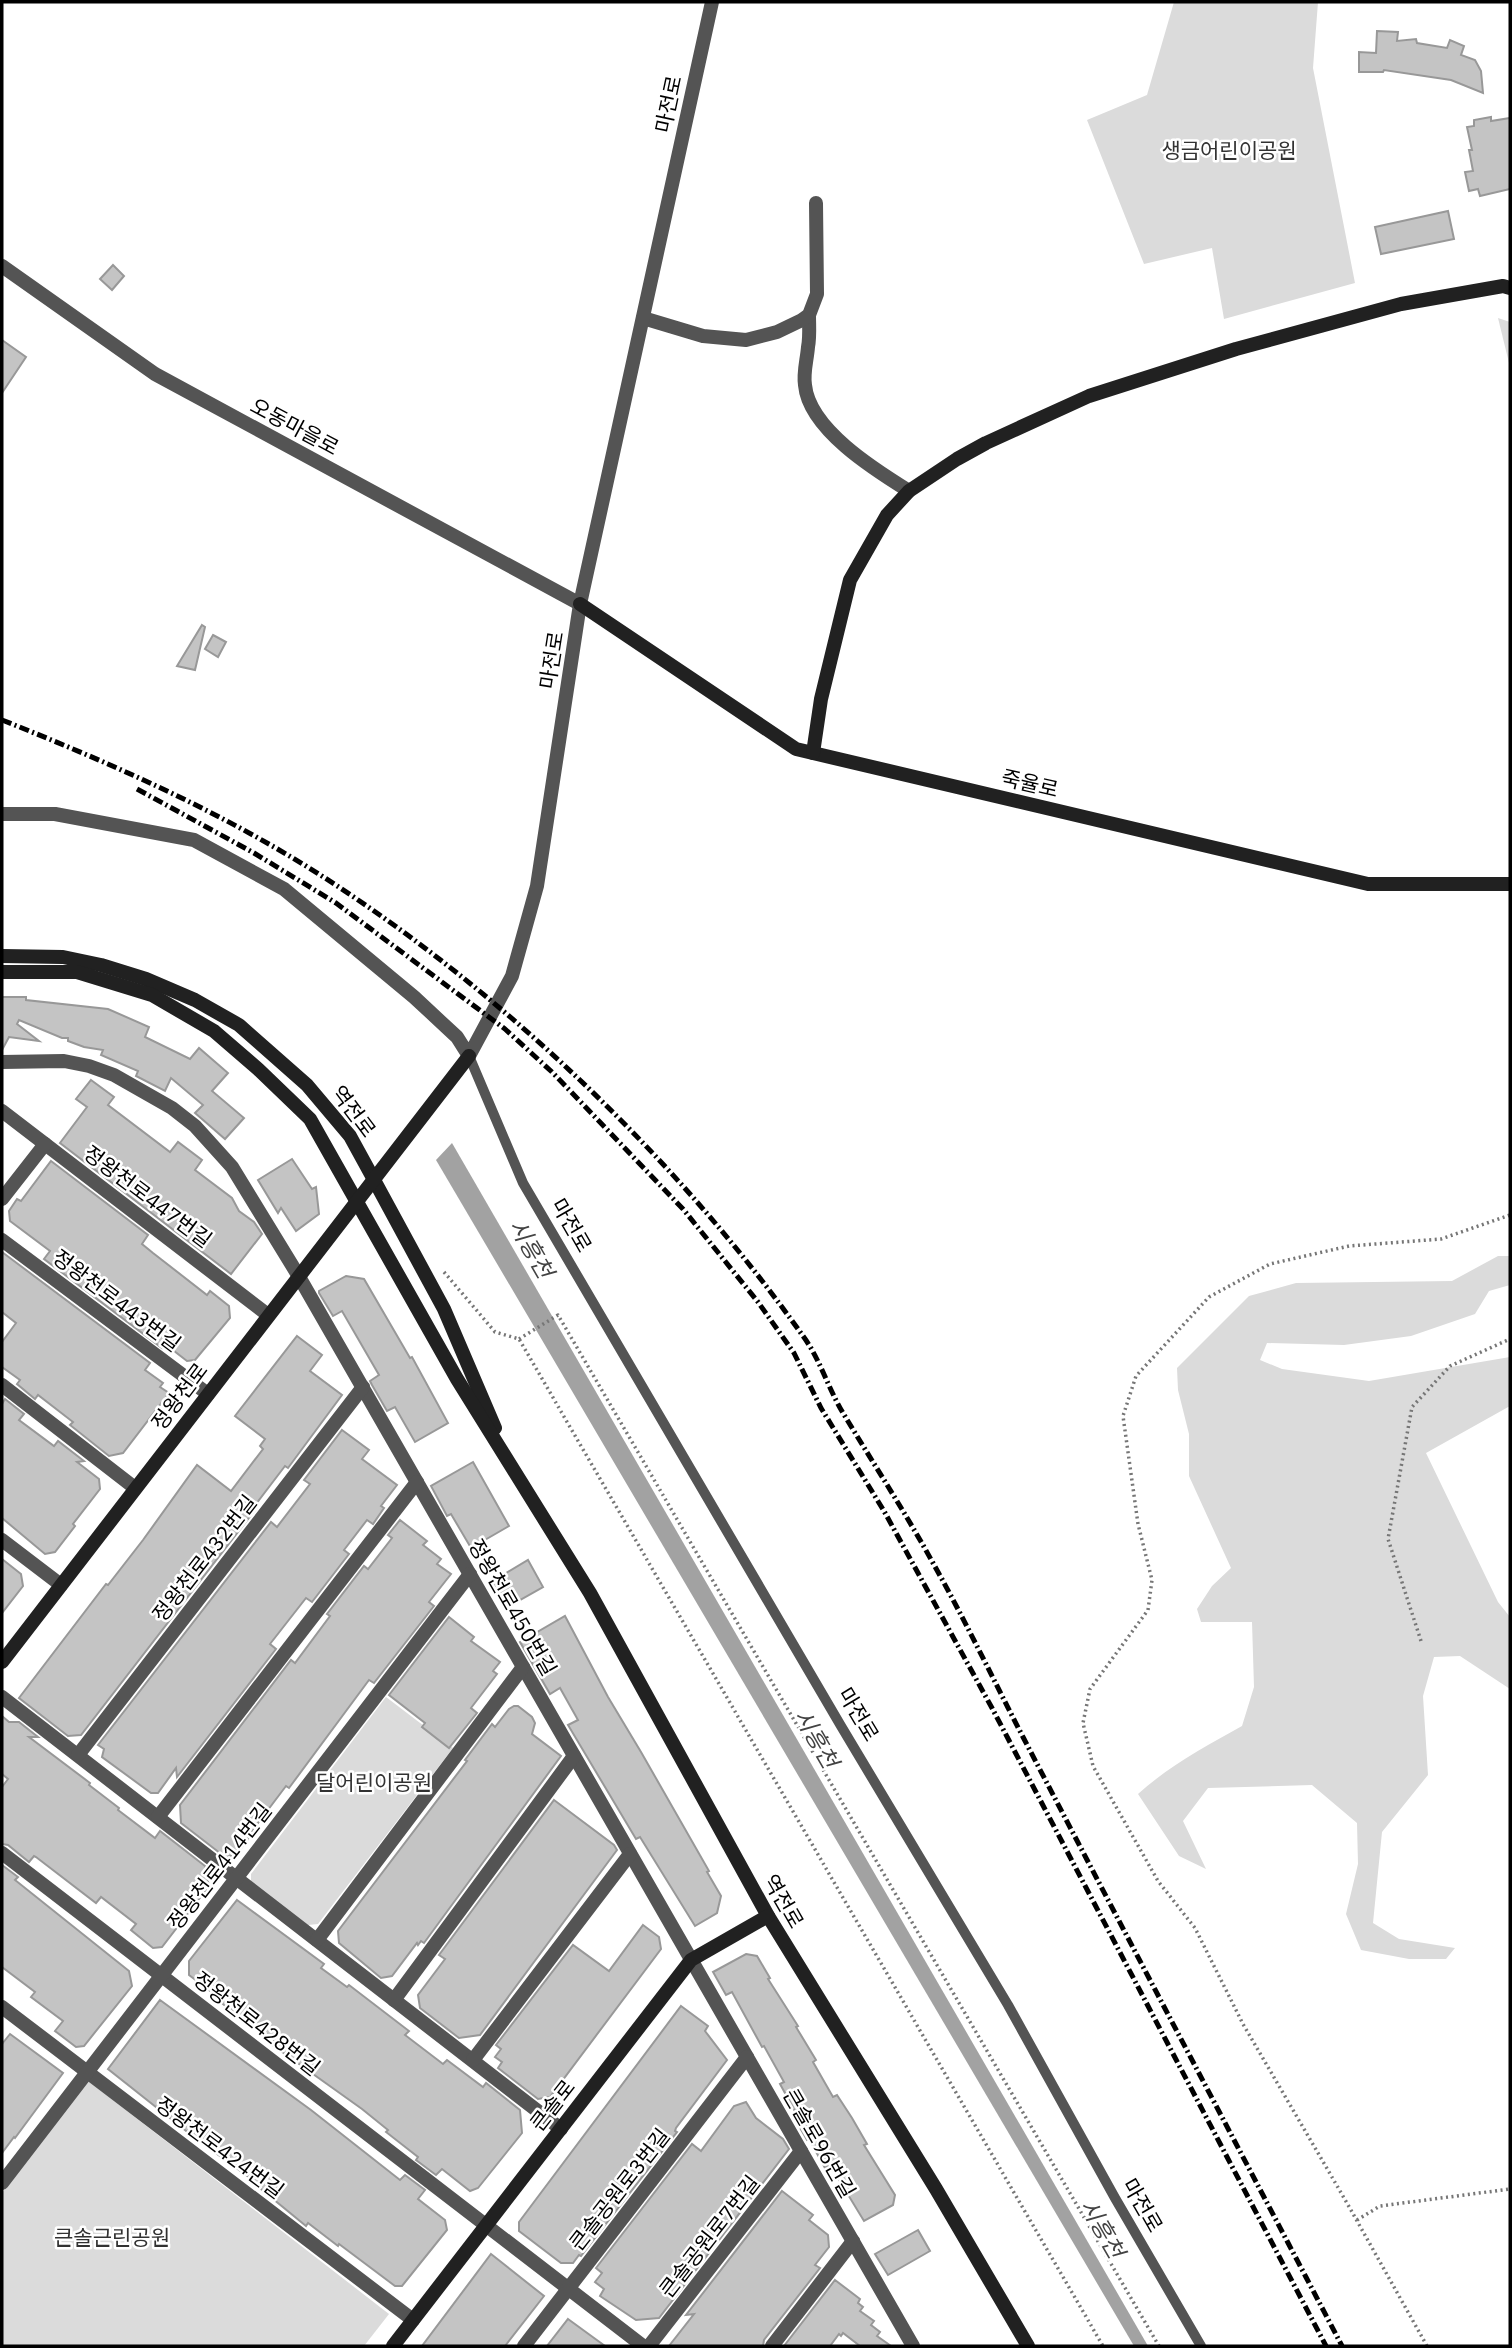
<svg xmlns="http://www.w3.org/2000/svg" width="1512" height="2348" font-family="'IBM Plex Sans','Noto Sans KR',sans-serif">
  <style>
    .green { fill: #dbdbdb }
    .water { fill: #a2a2a2 }
    .building { fill: #c4c4c4; stroke: #989898; stroke-width: 2 }
    .lines { fill: none; stroke-linecap: round; stroke-linejoin: round }
    .path { stroke: #767676; stroke-width: 3.5; stroke-dasharray: 2 3.5; stroke-linecap: butt }
    .lane { stroke: #545454; stroke-width: 10 }
    .street { stroke: #545454; stroke-width: 14 }
    .secondary { stroke: #212121; stroke-width: 14 }
    .rail { stroke: #000; stroke-width: 5; stroke-dasharray: 10 3.5 2 3.5; stroke-linecap: butt }
    .labels { text-anchor: middle; dominant-baseline: central; stroke-width: 5; stroke-linejoin: round; paint-order: stroke }
    .street-label { font-size: 21px; fill: #000; stroke: #fff }
    .park-label { font-size: 21px; fill: #323232; stroke: #fff }
    .water-label { font-size: 23px; font-style: italic; fill: #434343; stroke: #fff }
  </style>
  <rect width="100%" height="100%" fill="#fff"/>
  <g class="green">
    <path d="M 1174,2 L 1318,2 L 1313,68 L 1355,283 L 1224,319 L 1212,248 L 1144,264 L 1087,120 L 1147,95 Z"/>
    <path d="M 1498,318 L 1510,322 L 1510,367 Z"/>
    <path d="M 1498,1256 L 1510,1256 L 1510,1285 L 1489,1291 L 1475,1314 L 1411,1336 L 1344,1345 L 1267,1343 L 1260,1360 L 1282,1369 L 1369,1381 L 1510,1357 L 1510,1406 L 1426,1453 L 1498,1602 L 1510,1617 L 1510,1689 L 1460,1656 L 1434,1657 L 1423,1696 L 1428,1775 L 1382,1832 L 1373,1923 L 1399,1939 L 1455,1948 L 1446,1959 L 1409,1959 L 1361,1950 L 1346,1914 L 1358,1864 L 1357,1823 L 1312,1785 L 1208,1788 L 1183,1821 L 1206,1869 L 1179,1856 L 1138,1794 C 1169,1766 1206,1746 1242,1726 L 1254,1687 L 1252,1622 L 1201,1622 L 1197,1609 L 1212,1586 L 1231,1568 L 1189,1476 L 1189,1434 L 1178,1390 L 1177,1368 L 1249,1296 L 1296,1283 L 1452,1281 Z"/>
    <path d="M 386,1697 L 453,1748 L 318,1924 L 308,1925 L 251,1884 L 251,1874 Z"/>
    <path d="M 87,2080 L 389,2314 L 364,2346 L 2,2346 L 2,2193 Z"/>
  </g>
  <path class="water" d="M 452,1143 L 1148,2346 L 1134,2346 L 436,1160 Z"/>
  <g class="building">
    <path d="M 1377,31 L 1398,32 L 1397,41 L 1416,39 L 1417,43 L 1447,48 L 1450,40 L 1464,46 L 1461,55 L 1475,60 L 1481,71 L 1483,93 L 1451,80 L 1384,70 L 1383,72 L 1359,72 L 1359,52 L 1376,53 Z"/>
    <path d="M 1491,117 L 1491,121 L 1510,118 L 1510,189 L 1480,196 L 1478,189 L 1469,191 L 1465,172 L 1473,171 L 1469,150 L 1472,150 L 1467,127 L 1474,126 L 1474,120 Z"/>
    <path d="M 1448,211 L 1454,239 L 1381,254 L 1375,227 Z"/>
    <path d="M 113,265 L 124,276 L 112,290 L 100,279 Z"/>
    <path d="M 2,340 L 26,357 L 2,393 Z"/>
    <path d="M 202,625 L 205,627 L 195,670 L 177,666 Z"/>
    <path d="M 213,635 L 226,642 L 218,657 L 205,649 Z"/>
    <path d="M 2,997 L 26,997 L 26,1000 L 108,1009 L 149,1027 L 145,1037 L 190,1059 L 199,1048 L 228,1073 L 212,1091 L 244,1118 L 225,1139 L 195,1113 L 203,1105 L 171,1078 L 165,1091 L 136,1076 L 138,1071 L 101,1055 L 103,1050 L 84,1047 L 68,1041 L 68,1038 L 62,1038 L 19,1020 L 17,1024 L 39,1041 L 9,1037 L 2,1050 Z"/>
    <path d="M 91,1080 L 114,1097 L 108,1105 L 170,1152 L 178,1142 L 202,1160 L 195,1170 L 232,1198 L 239,1211 L 254,1222 L 262,1234 L 231,1274 L 60,1143 L 87,1107 L 76,1099 Z"/>
    <path d="M 292,1159 L 312,1189 L 316,1187 L 319,1214 L 296,1231 L 281,1208 L 278,1213 L 258,1180 Z"/>
    <path d="M 51,1161 L 148,1235 L 142,1244 L 153,1253 L 207,1295 L 210,1291 L 229,1306 L 230,1318 L 195,1360 L 187,1361 L 165,1344 L 162,1348 L 44,1259 L 50,1251 L 10,1221 L 9,1211 L 17,1199 L 21,1201 Z"/>
    <path d="M 2,1252 L 150,1363 L 145,1370 L 163,1383 L 160,1387 L 169,1393 L 123,1453 L 109,1456 L 70,1425 L 73,1422 L 38,1395 L 35,1399 L 17,1384 L 20,1380 L 2,1367 L 2,1342 L 16,1323 L 2,1312 Z"/>
    <path d="M 346,1276 L 364,1279 L 410,1358 L 412,1357 L 448,1423 L 415,1442 L 395,1407 L 387,1411 L 372,1385 L 370,1381 L 379,1375 L 342,1311 L 333,1316 L 319,1293 L 319,1291 Z"/>
    <path d="M 297,1336 L 322,1355 L 310,1371 L 342,1395 L 288,1468 L 285,1466 L 253,1508 L 255,1510 L 81,1735 L 68,1736 L 19,1698 L 106,1584 L 108,1585 L 143,1540 L 197,1465 L 231,1491 L 263,1449 L 260,1446 L 265,1439 L 235,1416 Z"/>
    <path d="M 5,1399 L 24,1414 L 19,1420 L 54,1446 L 58,1441 L 84,1461 L 77,1462 L 99,1479 L 100,1489 L 73,1524 L 75,1526 L 55,1552 L 45,1554 L 2,1518 L 2,1404 Z"/>
    <path d="M 342,1430 L 369,1450 L 362,1459 L 397,1485 L 381,1506 L 384,1508 L 373,1524 L 367,1520 L 344,1550 L 349,1554 L 312,1602 L 306,1598 L 270,1644 L 276,1649 L 177,1777 L 176,1768 L 158,1793 L 151,1793 L 102,1757 L 104,1749 L 98,1745 L 271,1522 L 277,1527 L 310,1484 L 304,1480 Z"/>
    <path d="M 473,1462 L 509,1526 L 471,1548 L 451,1514 L 447,1516 L 431,1486 Z"/>
    <path d="M 400,1520 L 427,1541 L 423,1545 L 441,1559 L 437,1564 L 451,1574 L 429,1602 L 434,1606 L 374,1683 L 369,1680 L 289,1788 L 286,1786 L 252,1831 L 253,1832 L 236,1855 L 225,1857 L 181,1823 L 180,1805 L 291,1660 L 295,1663 L 330,1616 L 327,1614 L 364,1566 L 368,1569 L 392,1538 L 388,1535 Z"/>
    <path d="M 2,1559 L 21,1574 L 23,1586 L 2,1613 Z"/>
    <path d="M 528,1560 L 543,1587 L 506,1608 L 491,1582 Z"/>
    <path d="M 565,1616 L 608,1697 L 641,1752 L 709,1871 L 707,1872 L 721,1896 L 717,1913 L 695,1926 L 640,1837 L 636,1839 L 568,1725 L 578,1720 L 560,1688 L 550,1694 L 520,1642 Z"/>
    <path d="M 449,1617 L 474,1637 L 471,1641 L 500,1662 L 493,1671 L 497,1674 L 471,1708 L 477,1713 L 449,1748 L 422,1727 L 425,1723 L 389,1695 Z"/>
    <path d="M 514,1706 L 518,1706 L 532,1717 L 535,1723 L 532,1734 L 561,1756 L 424,1943 L 421,1941 L 418,1945 L 417,1943 L 392,1976 L 381,1978 L 339,1943 L 338,1931 L 467,1761 L 465,1760 L 492,1724 L 495,1727 L 509,1709 Z"/>
    <path d="M 2,1716 L 9,1722 L 19,1722 L 38,1737 L 29,1737 L 90,1783 L 89,1785 L 119,1808 L 118,1810 L 155,1838 L 160,1831 L 205,1866 L 209,1886 L 162,1947 L 153,1948 L 131,1930 L 136,1924 L 101,1897 L 96,1903 L 36,1857 L 34,1856 L 29,1862 L 8,1845 L 2,1844 L 2,1787 L 8,1779 L 2,1774 Z"/>
    <path d="M 554,1800 L 614,1845 L 617,1850 L 480,2035 L 459,2038 L 420,2008 L 418,1995 L 445,1959 L 439,1955 Z"/>
    <path d="M 2,1865 L 18,1877 L 15,1880 L 129,1971 L 132,1986 L 84,2046 L 76,2047 L 55,2031 L 63,2021 L 31,1997 L 35,1992 L 2,1967 Z"/>
    <path d="M 237,1900 L 324,1964 L 321,1968 L 347,1987 L 349,1985 L 409,2031 L 405,2035 L 443,2064 L 447,2060 L 483,2087 L 486,2083 L 520,2110 L 522,2133 L 478,2188 L 470,2191 L 442,2169 L 436,2175 L 416,2160 L 418,2157 L 386,2132 L 388,2130 L 362,2109 L 271,2044 L 273,2041 L 216,1999 L 218,1997 L 189,1975 L 189,1961 Z"/>
    <path d="M 643,1925 L 659,1937 L 661,1949 L 550,2097 L 538,2099 L 498,2068 L 502,2062 L 495,2057 L 501,2049 L 496,2045 L 573,1945 L 609,1971 Z"/>
    <path d="M 746,1954 L 757,1956 L 770,1978 L 768,1979 L 798,2026 L 796,2027 L 816,2060 L 813,2062 L 833,2097 L 837,2095 L 852,2118 L 867,2144 L 864,2145 L 895,2195 L 893,2205 L 864,2221 L 830,2165 L 825,2168 L 809,2139 L 807,2140 L 795,2119 L 798,2117 L 780,2084 L 784,2082 L 764,2046 L 762,2047 L 732,1992 L 726,1995 L 713,1972 Z"/>
    <path d="M 160,2000 L 311,2110 L 400,2180 L 405,2175 L 425,2190 L 418,2199 L 445,2220 L 447,2230 L 402,2286 L 395,2286 L 339,2244 L 338,2246 L 308,2223 L 306,2226 L 256,2185 L 257,2183 L 195,2138 L 108,2069 Z"/>
    <path d="M 681,2006 L 708,2026 L 705,2031 L 727,2060 L 676,2128 L 675,2131 L 677,2132 L 581,2256 L 579,2255 L 573,2263 L 561,2263 L 519,2231 L 519,2222 Z"/>
    <path d="M 10,2034 L 63,2073 L 15,2138 L 14,2137 L 2,2153 L 2,2044 Z"/>
    <path d="M 746,2102 L 756,2118 L 783,2139 L 789,2149 L 659,2318 L 636,2320 L 600,2296 L 604,2289 L 595,2282 L 602,2273 L 596,2268 L 692,2144 L 701,2151 L 734,2106 Z"/>
    <path d="M 782,2191 L 813,2215 L 809,2220 L 828,2235 L 829,2247 L 815,2265 L 820,2268 L 764,2340 L 763,2346 L 669,2346 L 694,2314 L 686,2315 Z"/>
    <path d="M 918,2230 L 930,2251 L 888,2275 L 875,2254 Z"/>
    <path d="M 491,2254 L 544,2296 L 505,2346 L 422,2346 Z"/>
    <path d="M 835,2280 L 860,2299 L 858,2303 L 863,2307 L 860,2311 L 874,2321 L 871,2325 L 880,2332 L 877,2336 L 891,2346 L 860,2346 L 843,2333 L 841,2336 L 839,2334 L 830,2346 L 784,2346 Z"/>
    <path d="M 568,2319 L 605,2346 L 547,2346 Z"/>
  </g>
  <g class="lines">
    <g class="path">
      <path d="M 444,1272 L 495,1332 L 519,1339 L 1103,2346"/>
      <path d="M 519,1339 L 558,1315 L 1159,2346"/>
      <path d="M 1421,1641 L 1388,1539 L 1412,1407 L 1450,1366 L 1510,1339"/>
      <path d="M 1357,2220 L 1380,2206 L 1510,2189"/>
      <path d="M 1427,2346 L 1347,2203 L 1243,2024 L 1195,1928 L 1158,1881 L 1093,1766 L 1083,1723 L 1090,1689 L 1148,1610 L 1152,1580 L 1138,1524 L 1123,1416 L 1136,1376 L 1209,1297 L 1270,1264 L 1349,1246 L 1441,1239 L 1510,1215"/>
    </g>
    <path class="lane" d="M 469,1056 L 523,1183 L 841,1726 L 1008,2005 L 1115,2198 L 1201,2346"/>
    <g class="street">
      <path d="M 2,266 L 155,374 L 580,604"/>
      <path d="M 809,315 C 809,326 810,337 808,347 C 807,360 803,373 805,385 C 809,429 875,470 909,491"/>
      <path d="M 643,318 L 703,336 L 746,340 L 777,332 L 802,320 L 809,315 L 817,294 L 816,203"/>
      <path d="M 2,814 L 55,814 L 194,840 L 284,889 L 414,997 L 457,1037 L 469,1056 L 512,976 L 537,886 L 580,604 L 712,2"/>
      <path d="M 2,1062 L 64,1061 L 89,1066 L 114,1075 L 172,1108 L 195,1126 L 232,1167 L 298,1275 L 913,2346"/>
      <path d="M 2,1111 L 268,1315"/>
      <path d="M 2,1199 L 45,1144"/>
      <path d="M 2,1240 L 208,1394"/>
      <path d="M 2,1385 L 135,1488"/>
      <path d="M 2,1540 L 61,1585"/>
      <path d="M 2,1697 L 561,2129"/>
      <path d="M 78,1755 L 363,1387"/>
      <path d="M 158,1817 L 417,1482"/>
      <path d="M 2,1853 L 643,2346"/>
      <path d="M 317,1940 L 523,1667"/>
      <path d="M 394,2000 L 574,1756"/>
      <path d="M 2,2007 L 413,2320"/>
      <path d="M 473,2060 L 630,1854"/>
      <path d="M 2,2183 L 470,1574"/>
      <path d="M 524,2346 L 747,2057"/>
      <path d="M 649,2346 L 801,2151"/>
      <path d="M 772,2346 L 853,2241"/>
    </g>
    <g class="secondary">
      <path d="M 580,604 L 796,749 L 1368,884 L 1510,884"/>
      <path d="M 813,753 L 821,699 L 850,580 L 887,515 L 909,491 L 957,459 L 986,443 L 1089,396 L 1236,349 L 1401,304 L 1503,286 L 1510,288"/>
      <path d="M 2,956 L 63,957 L 101,965 L 146,979 L 195,1000 L 239,1025 L 307,1085 L 350,1136 L 373,1178 L 444,1309 L 495,1428"/>
      <path d="M 2,972 L 77,972 L 152,995 L 214,1031 L 258,1069 L 310,1119 L 457,1379 L 590,1593 L 768,1916 L 936,2189 L 1028,2346"/>
      <path d="M 2,1662 L 469,1056"/>
      <path d="M 393,2346 L 691,1960 L 768,1916"/>
    </g>
    <g class="rail">
      <path d="M 2,720 C 113,764 224,813 325,878 C 505,994 679,1161 803,1336 C 820,1359 828,1388 843,1413 C 873,1463 905,1512 933,1563 C 965,1620 993,1679 1023,1737 C 1129,1941 1236,2143 1342,2346"/>
      <path d="M 137,789 L 254,853 L 336,903 L 505,1029 L 552,1072 L 683,1209 L 758,1302 L 794,1353 L 821,1408 L 884,1511 L 992,1708 L 1326,2346"/>
    </g>
  </g>
  <g class="labels">
    <g class="street-label">
      <text transform="translate(668 104) rotate(-78)">마전로</text>
      <text transform="translate(295 426) rotate(28)">오동마을로</text>
      <text transform="translate(551 660) rotate(-81)">마전로</text>
      <text transform="translate(1030 783) rotate(13)">죽율로</text>
      <text transform="translate(354 1111) rotate(53)">역전로</text>
      <text transform="translate(148 1196) rotate(37)">정왕천로447번길</text>
      <text transform="translate(572 1225) rotate(60)">마전로</text>
      <text transform="translate(117 1300) rotate(37)">정왕천로443번길</text>
      <text transform="translate(179 1396) rotate(-53)">정왕천로</text>
      <text transform="translate(204 1558) rotate(-52)">정왕천로432번길</text>
      <text transform="translate(513 1607) rotate(60)">정왕천로450번길</text>
      <text transform="translate(859 1714) rotate(59)">마전로</text>
      <text transform="translate(219 1866) rotate(-52)">정왕천로414번길</text>
      <text transform="translate(784 1901) rotate(60)">역전로</text>
      <text transform="translate(257 2023) rotate(38)">정왕천로428번길</text>
      <text transform="translate(552 2105) rotate(-52)">큰솔로</text>
      <text transform="translate(820 2143) rotate(60)">큰솔로96번길</text>
      <text transform="translate(220 2147) rotate(37)">정왕천로424번길</text>
      <text transform="translate(619 2189) rotate(-52)">큰솔공원로3번길</text>
      <text transform="translate(1143 2205) rotate(60)">마전로</text>
      <text transform="translate(709 2236) rotate(-52)">큰솔공원로7번길</text>
    </g>
    <g class="park-label">
      <text x="1229" y="150">생금어린이공원</text>
      <text x="374" y="1782">달어린이공원</text>
      <text x="112" y="2237">큰솔근린공원</text>
    </g>
    <g class="water-label">
      <text transform="translate(532 1248) rotate(60)">시흥천</text>
      <text transform="translate(817 1738) rotate(60)">시흥천</text>
      <text transform="translate(1103 2228) rotate(60)">시흥천</text>
    </g>
  </g>
  <rect width="1512" height="2348" fill="none" stroke="#000000" stroke-width="7"/>
</svg>
